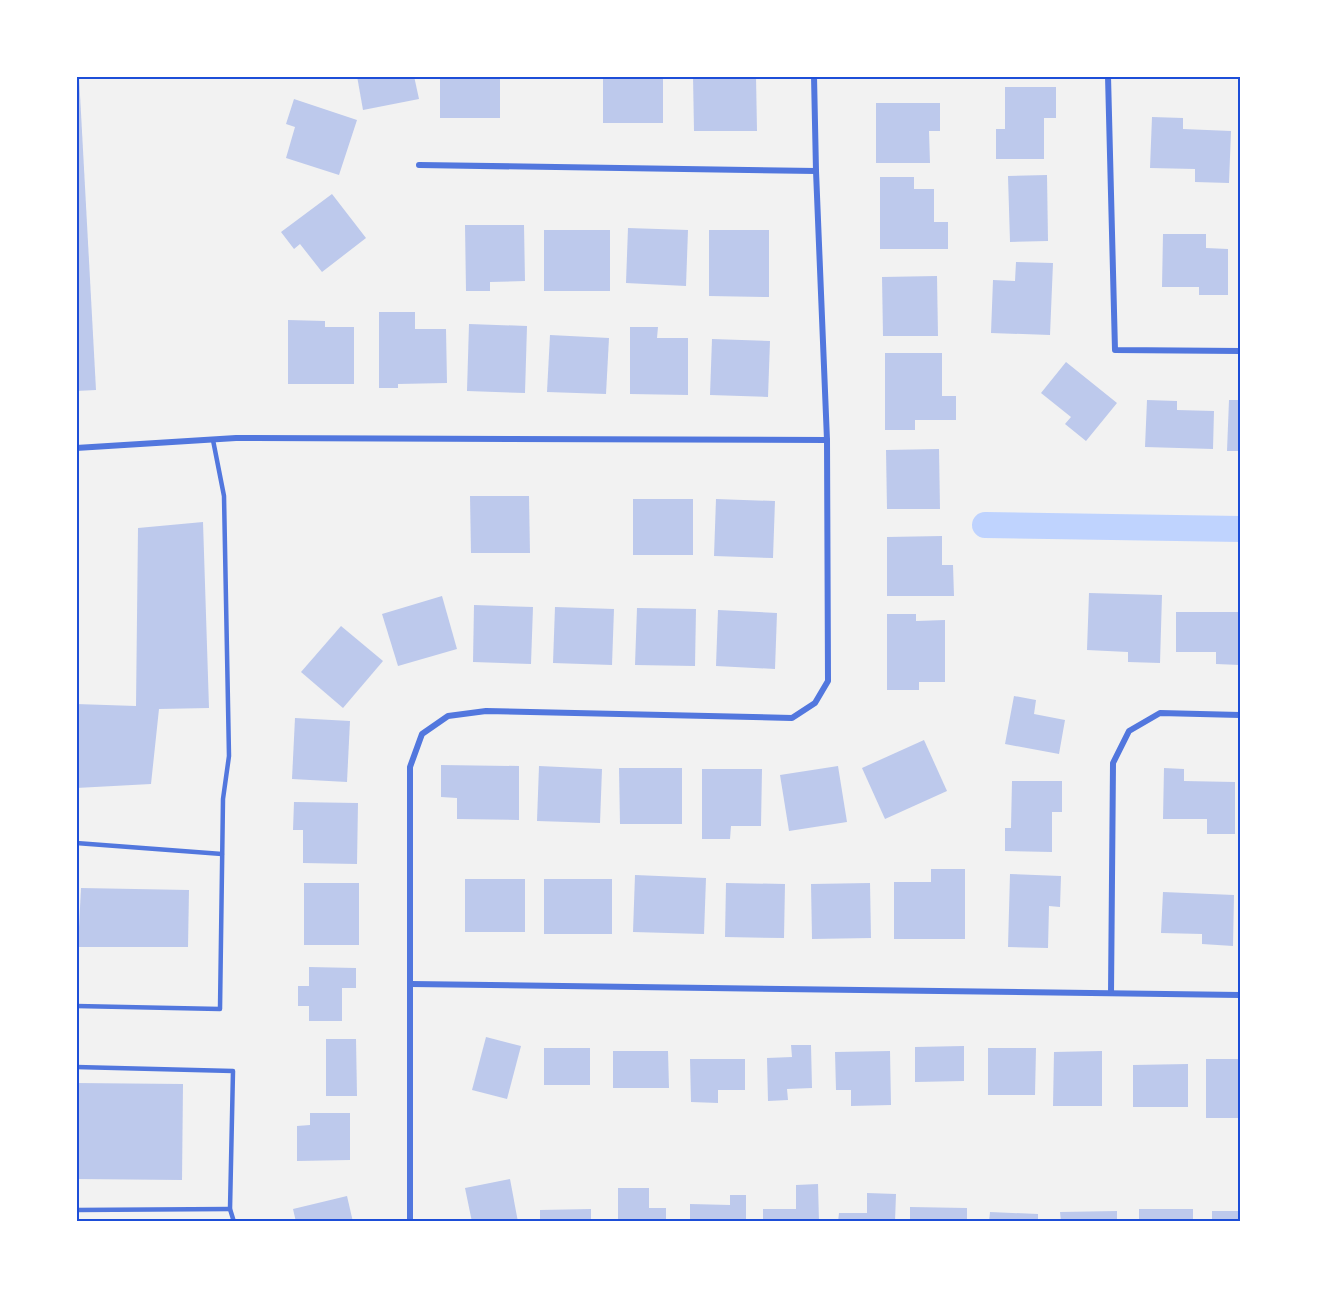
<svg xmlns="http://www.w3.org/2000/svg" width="1317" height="1298" font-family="Inter,sans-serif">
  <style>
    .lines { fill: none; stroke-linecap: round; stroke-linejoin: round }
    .canal { stroke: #bfd3fe; stroke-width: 26 }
    .building { fill: #bdc9ec }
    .service { stroke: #5277de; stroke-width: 4.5 }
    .minor { stroke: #5277de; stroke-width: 6 }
    .neatline { fill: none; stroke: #1d4ed8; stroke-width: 2 }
  </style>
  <rect width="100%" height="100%" fill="#f2f2f2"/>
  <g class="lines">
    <path class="canal" d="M 985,525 L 1240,529"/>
  </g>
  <g class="building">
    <path d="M 76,76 L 79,76 L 96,390 L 76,391 Z"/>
    <path d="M 357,76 L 414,76 L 419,99 L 363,110 Z"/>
    <rect x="440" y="76" width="60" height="42"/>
    <rect x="603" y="76" width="60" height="47"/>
    <path d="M 693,76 L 756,76 L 757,131 L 694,131 Z"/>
    <path d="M 1005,87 L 1056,87 L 1056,118 L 1044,118 L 1044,159 L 996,159 L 996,129 L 1005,129 Z"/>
    <path d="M 294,99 L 357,120 L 339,175 L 286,158 L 295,127 L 286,124 Z"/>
    <path d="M 876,103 L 940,103 L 940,131 L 929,131 L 930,163 L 876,163 Z"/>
    <path d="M 1152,117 L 1183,118 L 1183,129 L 1231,131 L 1229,183 L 1195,182 L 1195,169 L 1150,168 Z"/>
    <path d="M 1047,175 L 1048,241 L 1010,242 L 1008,176 Z"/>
    <path d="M 880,177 L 914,177 L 914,189 L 934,189 L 934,222 L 948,222 L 948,249 L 880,249 Z"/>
    <path d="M 332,194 L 366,238 L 322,272 L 300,244 L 294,249 L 281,232 Z"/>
    <path d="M 465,225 L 524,225 L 525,281 L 490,282 L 490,291 L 466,291 Z"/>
    <path d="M 628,228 L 688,230 L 686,286 L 626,283 Z"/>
    <rect x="544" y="230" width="66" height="61"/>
    <path d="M 709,230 L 769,230 L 769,297 L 709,296 Z"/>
    <path d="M 1163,234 L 1206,234 L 1206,248 L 1228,249 L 1228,295 L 1199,295 L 1199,287 L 1162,287 Z"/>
    <path d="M 1016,262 L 1053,263 L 1050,335 L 991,333 L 993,280 L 1015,281 Z"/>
    <path d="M 937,276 L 938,336 L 883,336 L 882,277 Z"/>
    <path d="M 379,312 L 415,312 L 415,329 L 446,329 L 447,383 L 398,384 L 398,388 L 379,388 Z"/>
    <path d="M 288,320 L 325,321 L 325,327 L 354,327 L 354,384 L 288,384 Z"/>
    <path d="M 469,324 L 527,326 L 525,393 L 467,391 Z"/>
    <path d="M 630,327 L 658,327 L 657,338 L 688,338 L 688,395 L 630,394 Z"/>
    <path d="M 550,335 L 609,338 L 606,394 L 547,392 Z"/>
    <path d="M 712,339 L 770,341 L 768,397 L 710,395 Z"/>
    <path d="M 885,353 L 942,353 L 942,396 L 956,396 L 956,420 L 915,420 L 915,430 L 885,430 Z"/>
    <path d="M 1066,362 L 1117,403 L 1086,441 L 1065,424 L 1071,417 L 1041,393 Z"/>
    <path d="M 1147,400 L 1177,401 L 1177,410 L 1214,411 L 1213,449 L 1145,447 Z"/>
    <path d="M 1229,400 L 1240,400 L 1240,451 L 1227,451 Z"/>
    <path d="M 939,449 L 940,509 L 887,509 L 886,450 Z"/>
    <path d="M 470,496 L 529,496 L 530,553 L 471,553 Z"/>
    <rect x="633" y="499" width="60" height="56"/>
    <path d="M 716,499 L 775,501 L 773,558 L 714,556 Z"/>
    <path d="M 203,522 L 209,708 L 159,709 L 151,784 L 76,788 L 76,704 L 136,706 L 138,528 Z"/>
    <path d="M 942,536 L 942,565 L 953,565 L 954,596 L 887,596 L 887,537 Z"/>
    <path d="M 1089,593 L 1162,595 L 1160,663 L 1128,662 L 1128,652 L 1087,650 Z"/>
    <path d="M 442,596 L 457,649 L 398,666 L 382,614 Z"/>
    <path d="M 474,605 L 533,607 L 531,664 L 473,662 Z"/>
    <path d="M 555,607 L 614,609 L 612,665 L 553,663 Z"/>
    <path d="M 637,608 L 696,609 L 695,666 L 635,665 Z"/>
    <path d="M 718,610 L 777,613 L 775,669 L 716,666 Z"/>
    <path d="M 1176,612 L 1240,612 L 1240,665 L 1216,664 L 1216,652 L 1176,652 Z"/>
    <path d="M 887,614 L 916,614 L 916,621 L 945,620 L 945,682 L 919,682 L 919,690 L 887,690 Z"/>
    <path d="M 341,626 L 383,661 L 343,708 L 301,672 Z"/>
    <path d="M 1014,696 L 1036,700 L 1034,714 L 1065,720 L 1059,754 L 1005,744 Z"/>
    <path d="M 295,718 L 350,721 L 347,782 L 292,779 Z"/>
    <path d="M 924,740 L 947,791 L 885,819 L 862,768 Z"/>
    <path d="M 441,765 L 519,766 L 519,820 L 457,819 L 457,798 L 441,797 Z"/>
    <path d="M 539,766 L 602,769 L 600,823 L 537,821 Z"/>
    <path d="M 838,766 L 847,822 L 789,831 L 780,775 Z"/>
    <path d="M 619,768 L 682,768 L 682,824 L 620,824 Z"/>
    <path d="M 1164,768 L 1184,769 L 1184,781 L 1235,782 L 1235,834 L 1207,834 L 1207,819 L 1163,819 Z"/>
    <path d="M 702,769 L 762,769 L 761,826 L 731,826 L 730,839 L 702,839 Z"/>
    <path d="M 1012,781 L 1062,781 L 1062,812 L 1052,812 L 1052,852 L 1005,851 L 1005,828 L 1011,828 Z"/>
    <path d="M 294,802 L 358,803 L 357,864 L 303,863 L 303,830 L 293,830 Z"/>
    <path d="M 931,869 L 965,869 L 965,939 L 894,939 L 894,882 L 931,882 Z"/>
    <path d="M 1010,874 L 1061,876 L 1060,907 L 1049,906 L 1048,948 L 1008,947 Z"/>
    <path d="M 635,875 L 706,878 L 704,934 L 633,932 Z"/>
    <rect x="465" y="879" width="60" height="53"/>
    <rect x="544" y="879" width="68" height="55"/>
    <rect x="304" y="883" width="55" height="62"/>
    <path d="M 726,883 L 785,884 L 784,938 L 725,937 Z"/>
    <path d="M 870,883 L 871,938 L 812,939 L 811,884 Z"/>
    <path d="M 81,888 L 189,890 L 188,947 L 78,947 Z"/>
    <path d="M 1163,892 L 1234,895 L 1233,946 L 1202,944 L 1202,934 L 1161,933 Z"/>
    <path d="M 309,967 L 356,968 L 356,988 L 342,988 L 342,1021 L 309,1021 L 309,1006 L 298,1006 L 298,986 L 309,986 Z"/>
    <path d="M 486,1037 L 521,1046 L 507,1099 L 472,1090 Z"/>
    <path d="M 326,1039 L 356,1039 L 357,1096 L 326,1096 Z"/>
    <path d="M 791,1045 L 811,1045 L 812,1088 L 787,1089 L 788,1100 L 768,1101 L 767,1058 L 792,1057 Z"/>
    <path d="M 964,1046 L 964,1081 L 915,1082 L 915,1047 Z"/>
    <rect x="544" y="1048" width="46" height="37"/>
    <path d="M 988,1048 L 1036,1048 L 1035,1095 L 988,1095 Z"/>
    <path d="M 613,1051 L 668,1051 L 669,1088 L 613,1088 Z"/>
    <path d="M 890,1051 L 891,1105 L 851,1106 L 851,1090 L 836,1090 L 835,1052 Z"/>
    <path d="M 1102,1051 L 1102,1106 L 1053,1106 L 1054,1052 Z"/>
    <path d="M 690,1059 L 745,1059 L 745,1090 L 718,1090 L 718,1103 L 691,1102 Z"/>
    <rect x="1206" y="1059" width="34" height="59"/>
    <path d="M 1188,1064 L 1188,1107 L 1133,1107 L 1133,1065 Z"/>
    <path d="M 76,1083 L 183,1084 L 182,1180 L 76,1179 Z"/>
    <path d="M 310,1113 L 350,1113 L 350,1160 L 297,1161 L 297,1126 L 310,1125 Z"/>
    <path d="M 510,1179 L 518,1222 L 472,1222 L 465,1188 Z"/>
    <path d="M 818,1184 L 819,1222 L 763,1222 L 763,1209 L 796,1209 L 796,1185 Z"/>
    <path d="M 618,1188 L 649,1188 L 649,1208 L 666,1208 L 666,1222 L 618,1222 Z"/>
    <path d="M 867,1193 L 896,1194 L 895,1222 L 838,1222 L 839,1213 L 867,1213 Z"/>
    <path d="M 730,1195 L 746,1195 L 746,1222 L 690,1222 L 690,1204 L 730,1205 Z"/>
    <path d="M 347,1196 L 353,1222 L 296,1222 L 293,1209 Z"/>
    <path d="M 910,1207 L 967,1208 L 967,1222 L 910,1222 Z"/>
    <path d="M 591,1209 L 591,1222 L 540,1222 L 540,1210 Z"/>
    <rect x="1139" y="1209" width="54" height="13"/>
    <path d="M 1117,1211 L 1117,1222 L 1061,1222 L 1060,1212 Z"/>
    <rect x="1212" y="1211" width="28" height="11"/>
    <path d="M 990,1212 L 1038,1214 L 1038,1222 L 989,1222 Z"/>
  </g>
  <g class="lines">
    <g class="service">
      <path d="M 76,843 L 222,854"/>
      <path d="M 76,1006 L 220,1009 L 223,799 L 229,756 L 224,496 L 213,440"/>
      <path d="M 76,1067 L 233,1071 L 230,1209 L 234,1222"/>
      <path d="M 76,1210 L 230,1209"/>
    </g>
    <g class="minor">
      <path d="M 1108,76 L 1115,350 L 1240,351"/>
      <path d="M 419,165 L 816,171"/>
      <path d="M 76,448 L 236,438 L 827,440"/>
      <path d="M 411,984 L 1240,995"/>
      <path d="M 1111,993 L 1113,763 L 1129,731 L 1160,713 L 1240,715"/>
      <path d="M 410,1222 L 410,767 L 422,734 L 448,716 L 486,711 L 792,718 L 815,703 L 828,681 L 827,440 L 816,171 L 814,76"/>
    </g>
  </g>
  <rect width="1317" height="1298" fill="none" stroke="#ffffff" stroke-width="156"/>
  <rect x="78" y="78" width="1161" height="1142" class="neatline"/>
</svg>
